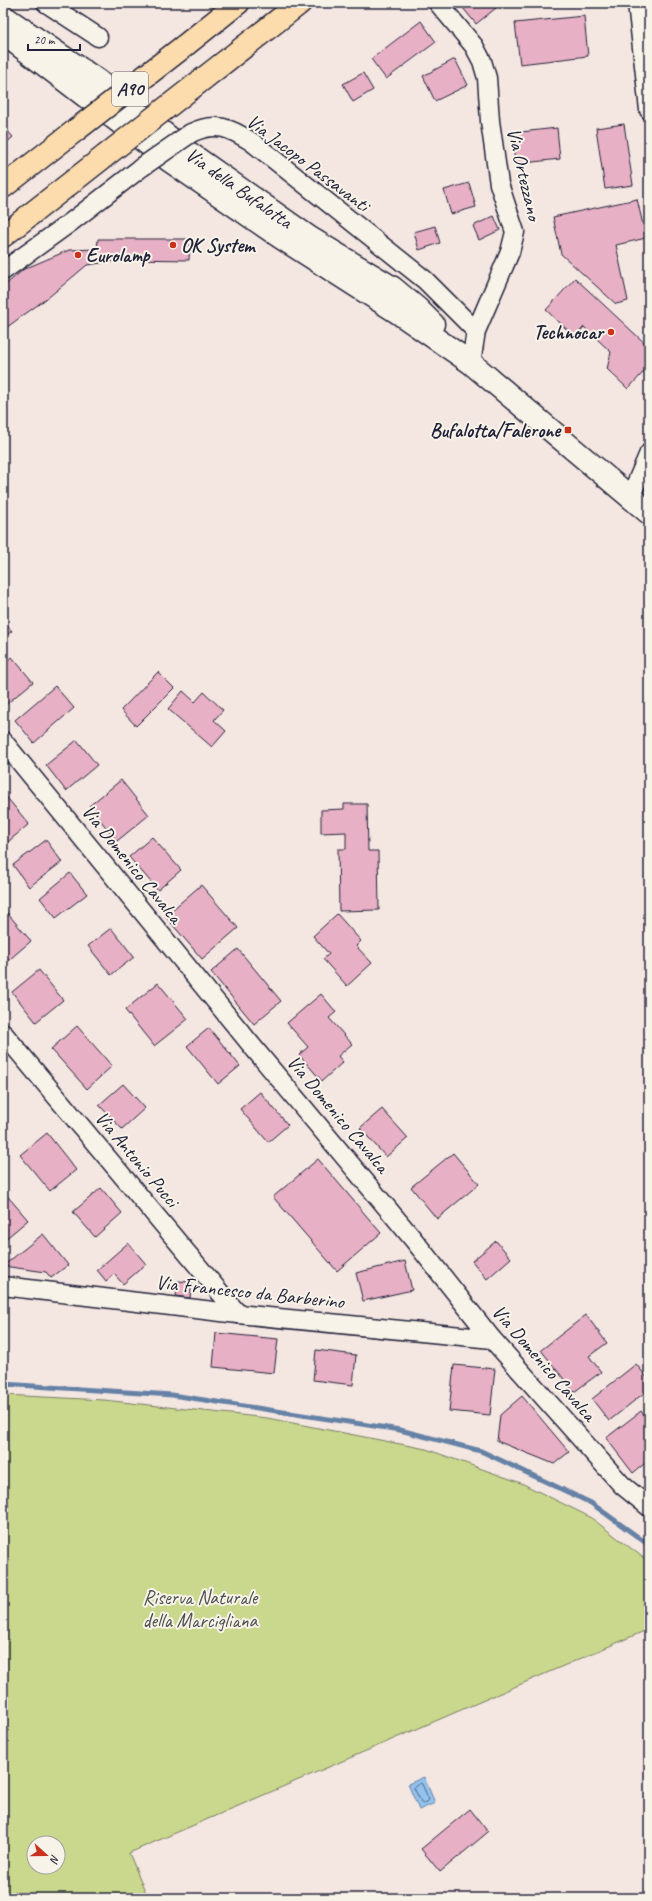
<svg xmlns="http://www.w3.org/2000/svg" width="652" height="1901" font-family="Caveat,sans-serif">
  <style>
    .green { fill: #c9d88c; stroke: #767d64; fill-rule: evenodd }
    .water { fill: #92c2ed; stroke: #6582a6 }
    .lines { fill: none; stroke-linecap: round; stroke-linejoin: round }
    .shore { stroke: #4f6282; stroke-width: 1 }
    .stream { stroke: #6582a6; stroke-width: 5 }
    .building { fill: #e8b0c4; stroke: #22223b }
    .street-casing { stroke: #22223b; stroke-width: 21 }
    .secondary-casing { stroke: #22223b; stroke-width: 25 }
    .highway-casing { stroke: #22223b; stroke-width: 25 }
    .street { stroke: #f7f3e8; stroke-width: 18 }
    .secondary { stroke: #f7f3e8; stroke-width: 22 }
    .highway { stroke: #fcdcac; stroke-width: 22 }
    .street-bridge-casing { stroke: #22223b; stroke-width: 21; stroke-linecap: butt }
    .highway-bridge-casing { stroke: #22223b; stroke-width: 25; stroke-linecap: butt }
    .street-bridge { stroke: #f7f3e8; stroke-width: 18 }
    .highway-bridge { stroke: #fcdcac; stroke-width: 22 }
    .poi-dot { fill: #c8321e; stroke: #f7f3e8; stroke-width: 1.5 }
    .labels { text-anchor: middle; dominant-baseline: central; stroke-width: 4; stroke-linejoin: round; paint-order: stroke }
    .shield { fill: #f7f3e8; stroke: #62616f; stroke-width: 1 }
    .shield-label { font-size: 19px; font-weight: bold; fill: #22223b }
    .street-label { font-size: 20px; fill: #22223b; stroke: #f7f3e8 }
    .poi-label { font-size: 20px; font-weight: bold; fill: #22223b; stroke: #f7f3e8; text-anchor: start }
    .park-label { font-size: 20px; fill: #4c504f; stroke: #f7f3e8 }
  </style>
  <rect width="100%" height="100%" fill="#f4e6e1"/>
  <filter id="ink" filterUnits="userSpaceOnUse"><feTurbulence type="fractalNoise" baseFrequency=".025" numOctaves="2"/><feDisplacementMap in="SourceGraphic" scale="8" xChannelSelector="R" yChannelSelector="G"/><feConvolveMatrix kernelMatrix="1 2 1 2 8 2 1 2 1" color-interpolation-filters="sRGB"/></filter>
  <g filter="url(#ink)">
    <path class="green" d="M 3,1395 L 104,1400 L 267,1418 L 426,1449 L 521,1483 L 590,1517 L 649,1562 L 649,1629 L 129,1853 L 148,1898 L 3,1898 ZM 34,1843 L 58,1843 L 58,1867 L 34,1867 Z"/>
    <path class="water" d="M 424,1777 L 435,1803 L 419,1810 L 408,1784 Z"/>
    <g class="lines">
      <path class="shore" d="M 420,1783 L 422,1784 L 429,1800 L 422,1804 L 414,1788 Z"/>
      <path class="stream" d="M 3,1384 L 172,1395 L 400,1430 L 481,1451 L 591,1503 L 649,1545"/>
    </g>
    <g class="building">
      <path d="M 459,3 L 491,3 L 496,8 L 476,24 Z"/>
      <path d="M 584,16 L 588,56 L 520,64 L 515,23 Z"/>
      <path d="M 421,21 L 436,42 L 386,79 L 371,59 Z"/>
      <path d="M 455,59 L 468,85 L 435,101 L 423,76 Z"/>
      <path d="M 363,73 L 373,90 L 353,102 L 343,84 Z"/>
      <path d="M 624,124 L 633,185 L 605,189 L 596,128 Z"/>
      <path d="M 3,126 L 13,137 L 3,146 Z"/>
      <path d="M 557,128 L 560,159 L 515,164 L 512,133 Z"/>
      <path d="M 469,183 L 476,207 L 451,214 L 444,190 Z"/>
      <path d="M 637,199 L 646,238 L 616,245 L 628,301 L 616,304 L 561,254 L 553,217 Z"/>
      <path d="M 494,216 L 500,230 L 479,240 L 473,226 Z"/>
      <path d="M 435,226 L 440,243 L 419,250 L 414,232 Z"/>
      <path d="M 98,239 L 190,239 L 189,260 L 129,259 L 87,265 L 50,296 L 3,330 L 3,287 L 24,269 L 69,250 L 97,249 Z"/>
      <path d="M 575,278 L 649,347 L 649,366 L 628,389 L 607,369 L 611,352 L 584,327 L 575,337 L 546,310 Z"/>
      <path d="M 3,621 L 12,631 L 3,638 Z"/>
      <path d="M 12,657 L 33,682 L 4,706 L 3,664 Z"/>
      <path d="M 158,672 L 174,688 L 136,726 L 121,710 Z"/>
      <path d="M 55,686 L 74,708 L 34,743 L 15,720 Z"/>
      <path d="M 183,691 L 195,702 L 204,692 L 223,710 L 214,720 L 226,731 L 212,747 L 168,709 Z"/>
      <path d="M 77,740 L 97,765 L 66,791 L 46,765 Z"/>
      <path d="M 121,780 L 149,815 L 117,841 L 89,806 Z"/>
      <path d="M 3,793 L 29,824 L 3,846 Z"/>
      <path d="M 344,804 L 367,804 L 368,851 L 378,851 L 379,910 L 339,911 L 338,849 L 346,849 L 346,832 L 321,833 L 321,810 L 344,809 Z"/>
      <path d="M 152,837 L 181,870 L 158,890 L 129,857 Z"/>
      <path d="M 46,840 L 62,862 L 29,887 L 13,865 Z"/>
      <path d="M 70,873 L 87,894 L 56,918 L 40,898 Z"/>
      <path d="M 201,885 L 238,928 L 202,959 L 165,916 Z"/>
      <path d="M 3,908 L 31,941 L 3,965 Z"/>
      <path d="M 337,914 L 361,941 L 356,946 L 372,963 L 347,986 L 323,959 L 329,954 L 313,936 Z"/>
      <path d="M 111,928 L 134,957 L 111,975 L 88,946 Z"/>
      <path d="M 238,949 L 281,1001 L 254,1024 L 211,972 Z"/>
      <path d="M 39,970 L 63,1000 L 36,1022 L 12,992 Z"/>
      <path d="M 158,983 L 188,1019 L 154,1046 L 125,1010 Z"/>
      <path d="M 321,994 L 336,1012 L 329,1018 L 352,1044 L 338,1056 L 343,1062 L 322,1081 L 299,1055 L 308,1047 L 287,1023 Z"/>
      <path d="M 77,1026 L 112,1066 L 87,1089 L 51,1049 Z"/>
      <path d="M 209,1028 L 240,1066 L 218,1084 L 187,1046 Z"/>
      <path d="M 123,1084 L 145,1108 L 122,1129 L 99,1105 Z"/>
      <path d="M 260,1092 L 288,1125 L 268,1142 L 240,1109 Z"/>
      <path d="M 382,1109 L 408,1138 L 386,1157 L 360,1128 Z"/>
      <path d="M 47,1133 L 76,1170 L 50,1191 L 20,1155 Z"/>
      <path d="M 453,1153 L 479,1184 L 437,1219 L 411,1187 Z"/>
      <path d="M 318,1159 L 381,1233 L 337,1271 L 273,1197 Z"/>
      <path d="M 101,1188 L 122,1213 L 95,1237 L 73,1212 Z"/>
      <path d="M 3,1191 L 28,1220 L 3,1241 Z"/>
      <path d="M 43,1234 L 68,1265 L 51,1278 L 46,1272 L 3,1266 Z"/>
      <path d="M 496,1241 L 511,1258 L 487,1279 L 472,1261 Z"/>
      <path d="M 128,1243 L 146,1264 L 123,1284 L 114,1274 L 106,1281 L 97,1270 Z"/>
      <path d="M 405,1261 L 412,1290 L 363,1301 L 356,1273 Z"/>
      <path d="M 178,1281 L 192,1282 L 190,1298 L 176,1296 Z"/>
      <path d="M 586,1315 L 607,1343 L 589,1356 L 601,1372 L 574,1392 L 541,1350 Z"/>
      <path d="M 216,1333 L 278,1339 L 274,1373 L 213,1367 Z"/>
      <path d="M 316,1350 L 356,1355 L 353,1385 L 313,1380 Z"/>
      <path d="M 636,1364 L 649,1380 L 649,1389 L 609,1421 L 592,1399 Z"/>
      <path d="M 454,1365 L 495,1369 L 490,1415 L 449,1411 Z"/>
      <path d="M 522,1396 L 569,1452 L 554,1464 L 497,1441 L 500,1415 Z"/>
      <path d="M 641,1411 L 649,1421 L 649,1460 L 633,1473 L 606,1438 Z"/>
      <path d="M 470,1809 L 488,1832 L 440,1872 L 421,1849 Z"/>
    </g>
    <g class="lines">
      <defs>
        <g id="street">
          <path d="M 46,3 L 98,37"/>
          <path d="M 438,3 L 474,46 L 482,61 L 487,78 L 490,121 L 499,184 L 515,232 L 510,252 L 476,331 L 471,363"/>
          <path d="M 637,3 L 649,110"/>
          <path d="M 191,133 C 216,121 230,128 252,142 L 425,280 L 476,331"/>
          <path d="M 3,271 L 71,222 L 142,167"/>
          <path d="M 630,498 L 649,453"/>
          <path d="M 3,741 L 257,1052 L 413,1239 L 492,1339 L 622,1485 L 649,1507"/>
          <path d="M 3,1033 L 238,1314"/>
          <path d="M 3,1286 L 238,1314 L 492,1339"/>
        </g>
        <g id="secondary">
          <path d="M 3,16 L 97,80 L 185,150 L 310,238 L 393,288 L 418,309 L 433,324"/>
          <path d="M 3,33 L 170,161 L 280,237 L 397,312 L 471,363 L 649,513"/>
        </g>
        <g id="highway">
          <path d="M 183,47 L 238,3"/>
          <path d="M 203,79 L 300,3"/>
          <path d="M 3,187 L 76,130"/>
          <path d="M 3,236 L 105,156"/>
        </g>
      </defs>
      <use href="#street" class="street-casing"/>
      <use href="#secondary" class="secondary-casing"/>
      <use href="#highway" class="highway-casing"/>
      <use href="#street" class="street"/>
      <use href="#secondary" class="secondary"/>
      <use href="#highway" class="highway"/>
      <defs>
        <path id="street-bridge" d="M 142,167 L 191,133"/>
        <g id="highway-bridge">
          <path d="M 76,130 L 183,47"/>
          <path d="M 105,156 L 203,79"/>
        </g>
      </defs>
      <use href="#street-bridge" class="street-bridge-casing"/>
      <use href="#highway-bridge" class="highway-bridge-casing"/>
      <use href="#street-bridge" class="street-bridge"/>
      <use href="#highway-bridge" class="highway-bridge"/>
    </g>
  </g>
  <g class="poi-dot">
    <circle cx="173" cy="245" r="4"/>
    <circle cx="78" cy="255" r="4"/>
    <circle cx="611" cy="332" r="4"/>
    <rect x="564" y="426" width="8" height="8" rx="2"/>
  </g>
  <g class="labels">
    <rect class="shield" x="112" y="72" width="36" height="34" rx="3"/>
    <g class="shield-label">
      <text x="130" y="89">A90</text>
    </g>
    <g class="street-label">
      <text transform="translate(308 163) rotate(37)">Via Jacopo Passavanti</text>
      <text transform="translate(524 174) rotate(77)">Via Ortezzano</text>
      <text transform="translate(239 188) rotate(35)">Via della Bufalotta</text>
      <text transform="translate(132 864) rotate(51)">Via Domenico Cavalca</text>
      <text transform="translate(338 1114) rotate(50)">Via Domenico Cavalca</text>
      <text transform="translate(137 1159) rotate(50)">Via Antonio Pucci</text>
      <text transform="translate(250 1292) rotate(6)">Via Francesco da Barberino</text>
      <text transform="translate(544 1363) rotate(49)">Via Domenico Cavalca</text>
    </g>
    <g class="poi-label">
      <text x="181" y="245">OK System</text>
      <text x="86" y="255">Eurolamp</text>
      <text x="603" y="332" text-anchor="end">Technocar</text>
      <text x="560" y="430" text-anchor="end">Bufalotta/Falerone</text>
    </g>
    <g class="park-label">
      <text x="200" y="1597">Riserva Naturale<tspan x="200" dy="23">della Marcigliana</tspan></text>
    </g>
  </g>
  <rect width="652" height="1901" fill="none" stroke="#f7f3e8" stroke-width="16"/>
  <rect x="8" y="8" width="636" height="1885" fill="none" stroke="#22223b" stroke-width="1.5" filter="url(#ink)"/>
  <g transform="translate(46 1855) rotate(111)"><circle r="19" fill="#f7f3e8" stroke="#a29fa3"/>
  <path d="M0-3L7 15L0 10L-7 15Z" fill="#c8321e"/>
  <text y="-6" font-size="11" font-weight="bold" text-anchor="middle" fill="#22223b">N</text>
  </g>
  <path d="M28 44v6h52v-6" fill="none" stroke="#22223b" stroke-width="2"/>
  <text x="34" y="44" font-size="12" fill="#22223b" stroke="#f7f3e8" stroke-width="3" paint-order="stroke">20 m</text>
</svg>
